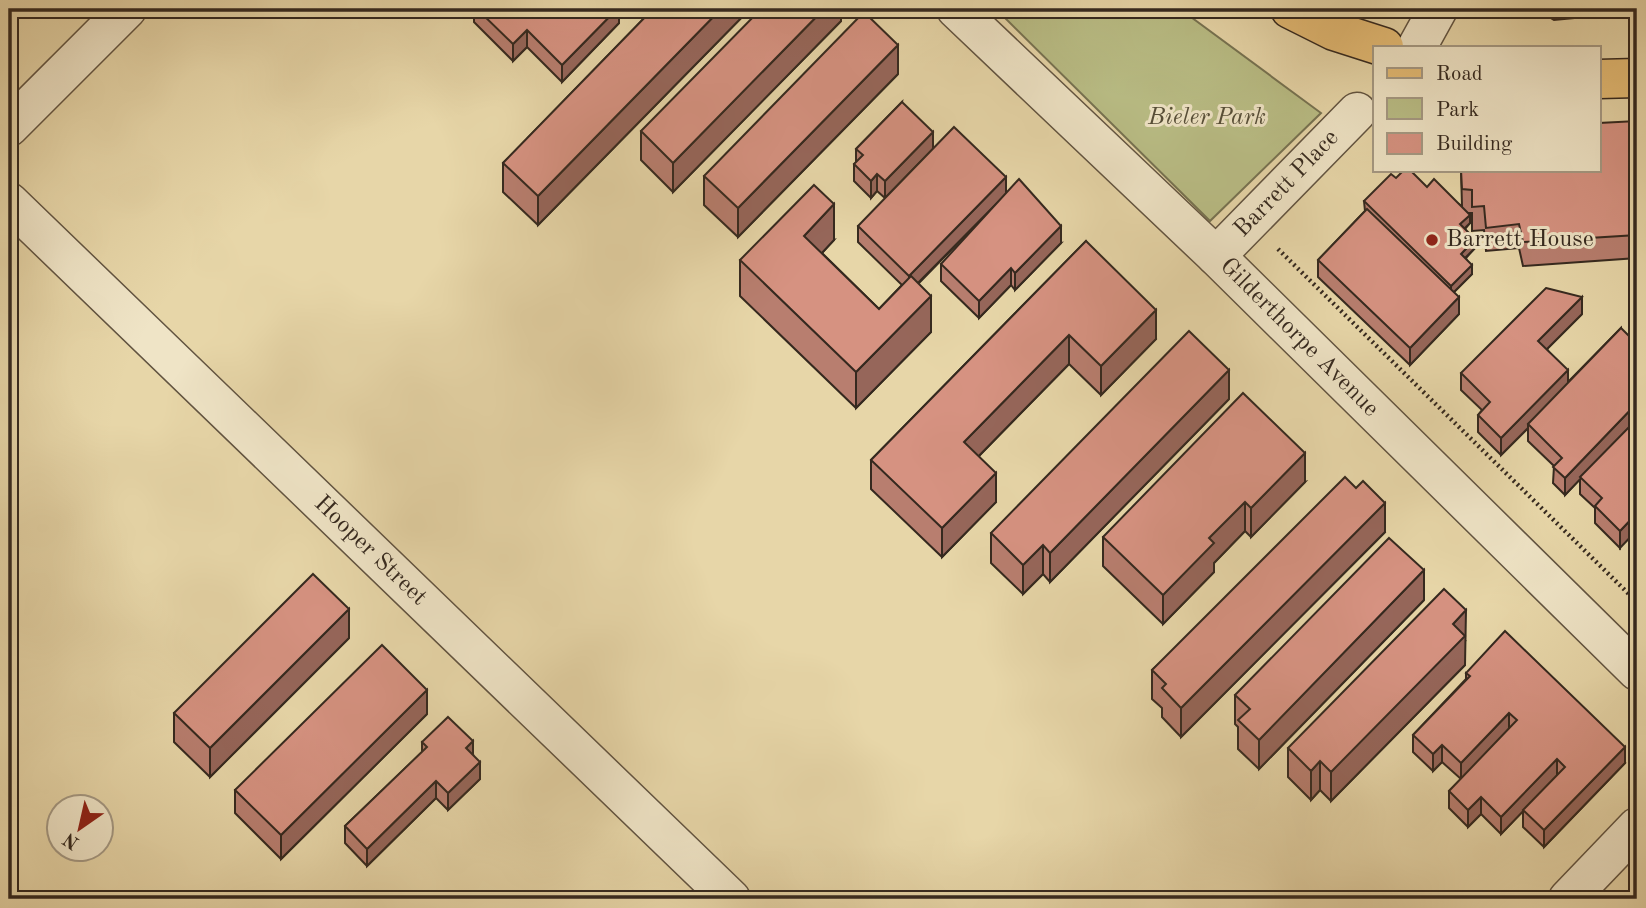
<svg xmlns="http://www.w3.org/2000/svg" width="1646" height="908" font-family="'Old Standard TT',serif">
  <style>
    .green { fill: #b9bd85; stroke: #777352; stroke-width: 2 }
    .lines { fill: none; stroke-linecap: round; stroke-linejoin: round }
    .minor-casing { stroke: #625441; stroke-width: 41 }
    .major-casing { stroke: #35291f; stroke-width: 41 }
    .path { stroke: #35291f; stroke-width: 4.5; stroke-dasharray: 2 3.5; stroke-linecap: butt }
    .minor { stroke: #efe4c6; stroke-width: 38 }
    .major { stroke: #e4bb74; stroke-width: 38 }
    .wall { fill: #b87e6f; stroke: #35291f; stroke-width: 2 }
    .shaded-wall { fill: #96665a; stroke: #35291f; stroke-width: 2 }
    .building { fill: #d69281; stroke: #35291f; stroke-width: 2 }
    .poi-dot { fill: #8f2418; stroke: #efe4c6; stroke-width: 2.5 }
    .labels { text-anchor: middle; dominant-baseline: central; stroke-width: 6; stroke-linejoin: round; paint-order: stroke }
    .park-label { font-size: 24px; font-style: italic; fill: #564e38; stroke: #efe4c6 }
    .street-label { font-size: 24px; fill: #35291f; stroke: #efe4c6 }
    .poi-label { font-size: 24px; fill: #35291f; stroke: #efe4c6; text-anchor: start }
  </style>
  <rect width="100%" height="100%" fill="#e7d6a8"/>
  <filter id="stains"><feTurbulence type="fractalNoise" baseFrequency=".00286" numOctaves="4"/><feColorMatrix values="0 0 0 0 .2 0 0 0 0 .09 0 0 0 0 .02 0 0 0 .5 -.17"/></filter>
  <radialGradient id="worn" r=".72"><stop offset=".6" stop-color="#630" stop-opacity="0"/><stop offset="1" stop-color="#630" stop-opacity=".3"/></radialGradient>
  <path class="green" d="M 996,9 L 1180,9 L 1321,113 L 1210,221 Z"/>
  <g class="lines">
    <defs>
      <g id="minor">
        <path d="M 956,9 L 1216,256 L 1637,671"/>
        <path d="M 1417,47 L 1438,9"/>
        <path d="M 9,127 L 127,9"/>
        <path d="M 9,202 L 731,899"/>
        <path d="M 1216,256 L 1357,112"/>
        <path d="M 1568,899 L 1637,827"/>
      </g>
      <g id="major">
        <path d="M 1290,9 L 1334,31 L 1384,47"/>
        <path d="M 1599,79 L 1637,78"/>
      </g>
    </defs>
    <use href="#minor" class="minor-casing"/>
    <use href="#major" class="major-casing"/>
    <path class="path" d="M 1278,249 L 1637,602"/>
    <use href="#minor" class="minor"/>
    <use href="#major" class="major"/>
  </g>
  <g class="wall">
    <path d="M 474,9 L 619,9 L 619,23 L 562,82 L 527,47 L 513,61 L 474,22 Z"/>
    <path d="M 653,9 L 750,9 L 538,225 L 503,192 L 503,163 Z"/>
    <path d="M 841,9 L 841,21 L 673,192 L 641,160 L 641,131 Z"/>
    <path d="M 1536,9 L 1637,9 L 1637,12 L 1554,20 Z"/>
    <path d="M 898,74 L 738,237 L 704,205 L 704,176 Z"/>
    <path d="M 902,102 L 885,198 L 877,191 L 871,198 L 854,181 L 854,164 L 856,163 L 856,149 Z"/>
    <path d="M 1637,121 L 1637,258 L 1523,266 L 1519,248 L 1486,251 L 1484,230 L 1472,231 L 1472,213 L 1469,213 L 1470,223 L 1465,229 L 1475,248 L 1466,258 L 1472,274 L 1454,292 L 1459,314 L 1410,365 L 1318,277 L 1318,260 L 1365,211 L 1364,201 L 1427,187 L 1462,206 L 1461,170 Z"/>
    <path d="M 1006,194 L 918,284 L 931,332 L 856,408 L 740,296 L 740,260 L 834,240 L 822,253 L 879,309 L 902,285 L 858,242 L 858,226 Z"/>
    <path d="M 1086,241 L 1156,339 L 1101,395 L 1069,364 L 979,456 L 996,502 L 942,557 L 871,489 L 871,460 Z"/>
    <path d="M 1061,243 L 1015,290 L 1011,285 L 979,318 L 941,281 L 941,264 Z"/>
    <path d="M 1582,314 L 1547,349 L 1568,382 L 1621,328 L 1620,548 L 1595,523 L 1595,508 L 1580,494 L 1580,479 L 1565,495 L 1553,483 L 1554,466 L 1528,441 L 1528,428 L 1501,455 L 1478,432 L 1478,415 L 1482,410 L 1461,390 L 1461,373 Z"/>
    <path d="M 1229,399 L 1050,582 L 1043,574 L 1023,594 L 991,563 L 991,533 Z"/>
    <path d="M 1305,482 L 1251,537 L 1245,531 L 1214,563 L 1214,572 L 1163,624 L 1103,566 L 1103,537 Z"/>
    <path d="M 1356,488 L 1385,532 L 1181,737 L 1162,717 L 1162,708 L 1152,699 L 1152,670 Z"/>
    <path d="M 1424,600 L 1259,769 L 1238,749 L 1238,727 L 1235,724 L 1235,695 Z"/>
    <path d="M 349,638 L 210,777 L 174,742 L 174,713 Z"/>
    <path d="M 1466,640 L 1465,641 L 1465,665 L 1331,801 L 1320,790 L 1311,800 L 1288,777 L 1288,748 Z"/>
    <path d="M 1466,673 L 1625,763 L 1544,847 L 1523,827 L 1523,810 L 1529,805 L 1501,834 L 1481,814 L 1468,827 L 1449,808 L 1449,791 L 1461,779 L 1442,762 L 1433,771 L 1413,752 L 1413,735 L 1466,679 Z"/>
    <path d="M 427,714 L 281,859 L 235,813 L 235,790 Z"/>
    <path d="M 422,742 L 473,754 L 480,779 L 448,810 L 436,798 L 367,866 L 345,843 L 345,826 L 422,752 Z"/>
  </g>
  <g class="shaded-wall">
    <path d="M 617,9 L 619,9 L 619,23 L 562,82 L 562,65 Z"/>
    <path d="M 721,9 L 750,9 L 538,225 L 538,196 Z"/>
    <path d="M 824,9 L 841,9 L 841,21 L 673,192 L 673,163 Z"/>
    <path d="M 527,30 L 527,47 L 513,61 L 513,44 Z"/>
    <path d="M 898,45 L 898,74 L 738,237 L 738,208 Z"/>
    <path d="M 933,132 L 933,149 L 885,198 L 885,181 Z"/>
    <path d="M 877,174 L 877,191 L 871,198 L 871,181 Z"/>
    <path d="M 1006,177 L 1006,194 L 909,292 L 909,276 Z"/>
    <path d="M 834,204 L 834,240 L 804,272 L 804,236 Z"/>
    <path d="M 1470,215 L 1470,223 L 1460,233 L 1460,224 Z"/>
    <path d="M 1061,226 L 1061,243 L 1015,290 L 1015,273 Z"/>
    <path d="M 1475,239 L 1475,248 L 1461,262 L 1461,254 Z"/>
    <path d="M 1472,265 L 1472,274 L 1451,295 L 1451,286 Z"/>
    <path d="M 1011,268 L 1011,285 L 979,318 L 979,301 Z"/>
    <path d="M 931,296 L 931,332 L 856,408 L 856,372 Z"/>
    <path d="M 1459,297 L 1459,314 L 1410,365 L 1410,348 Z"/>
    <path d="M 1582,297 L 1582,314 L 1538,358 L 1538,341 Z"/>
    <path d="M 1156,310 L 1156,339 L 1101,395 L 1101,366 Z"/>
    <path d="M 1069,335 L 1069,364 L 964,471 L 964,442 Z"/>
    <path d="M 1229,370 L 1229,399 L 1050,582 L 1050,553 Z"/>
    <path d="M 1568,370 L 1568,387 L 1528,424 L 1528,428 L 1501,455 L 1501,438 Z"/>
    <path d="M 1637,403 L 1637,420 L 1565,495 L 1565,478 Z"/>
    <path d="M 1305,453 L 1305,482 L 1251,537 L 1251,508 Z"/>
    <path d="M 996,473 L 996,502 L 942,557 L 942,528 Z"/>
    <path d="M 1245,502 L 1245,531 L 1214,563 L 1214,572 L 1163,624 L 1163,595 L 1209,538 Z"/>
    <path d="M 1385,503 L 1385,532 L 1181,737 L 1181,708 Z"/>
    <path d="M 1637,513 L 1637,530 L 1620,548 L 1620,531 Z"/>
    <path d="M 1043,545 L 1043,574 L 1023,594 L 1023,565 Z"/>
    <path d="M 1424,570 L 1424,600 L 1259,769 L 1259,740 Z"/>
    <path d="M 349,609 L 349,638 L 210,777 L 210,748 Z"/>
    <path d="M 1466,610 L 1465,665 L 1331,801 L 1331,772 L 1453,624 Z"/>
    <path d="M 427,690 L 427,714 L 281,859 L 281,835 Z"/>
    <path d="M 1509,713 L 1509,730 L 1461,780 L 1461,763 Z"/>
    <path d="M 473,741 L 473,758 L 466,748 Z"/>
    <path d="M 1442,745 L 1442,762 L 1433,771 L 1433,754 Z"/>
    <path d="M 1625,747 L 1625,763 L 1544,847 L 1544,830 Z"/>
    <path d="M 1557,759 L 1557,776 L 1501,834 L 1501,817 Z"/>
    <path d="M 1320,761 L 1320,790 L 1311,800 L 1311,771 Z"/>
    <path d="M 480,762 L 480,779 L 448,810 L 448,793 Z"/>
    <path d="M 436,781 L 436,798 L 367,866 L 367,849 Z"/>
    <path d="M 1481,797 L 1481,814 L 1468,827 L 1468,810 Z"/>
  </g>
  <g class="building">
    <path d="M 477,9 L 617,9 L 562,65 L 527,30 L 513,44 Z"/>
    <path d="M 653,9 L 721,9 L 538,196 L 503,163 Z"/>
    <path d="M 761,9 L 824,9 L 673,163 L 641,131 Z"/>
    <path d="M 864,12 L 898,45 L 738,208 L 704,176 Z"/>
    <path d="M 902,102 L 933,132 L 885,181 L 877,174 L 871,181 L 854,164 L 863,155 L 856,149 Z"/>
    <path d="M 1637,121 L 1637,235 L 1523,242 L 1519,224 L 1486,228 L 1484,206 L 1472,207 L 1472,190 L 1462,189 L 1461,170 L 1599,170 L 1599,123 Z"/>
    <path d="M 954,127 L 1006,177 L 909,276 L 858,226 Z"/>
    <path d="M 1404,170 L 1410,170 L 1427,187 L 1434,179 L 1470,215 L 1460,224 L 1475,239 L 1461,254 L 1472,265 L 1451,286 L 1364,201 L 1391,174 L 1396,178 Z"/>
    <path d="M 1019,179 L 1061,226 L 1015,273 L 1011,268 L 979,301 L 941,264 Z"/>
    <path d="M 814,185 L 834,204 L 804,236 L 879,309 L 911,276 L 931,296 L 856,372 L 740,260 Z"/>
    <path d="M 1367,209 L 1459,297 L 1410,348 L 1318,260 Z"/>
    <path d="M 1086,241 L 1156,310 L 1101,366 L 1069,335 L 964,442 L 996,473 L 942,528 L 871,460 Z"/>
    <path d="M 1546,288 L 1582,297 L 1538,341 L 1568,370 L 1501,438 L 1478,415 L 1490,402 L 1461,373 Z"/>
    <path d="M 1621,328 L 1637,344 L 1637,403 L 1565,478 L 1553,467 L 1562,458 L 1528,424 Z"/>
    <path d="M 1189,331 L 1229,370 L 1050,553 L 1043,545 L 1023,565 L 991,533 Z"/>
    <path d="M 1243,393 L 1305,453 L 1251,508 L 1245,502 L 1209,538 L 1214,543 L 1163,595 L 1103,537 Z"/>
    <path d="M 1637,419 L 1637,513 L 1620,531 L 1595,506 L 1602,498 L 1580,477 Z"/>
    <path d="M 1345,477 L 1356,488 L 1363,481 L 1385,503 L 1181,708 L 1162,688 L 1166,684 L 1152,670 Z"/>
    <path d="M 1389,538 L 1424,570 L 1259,740 L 1238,720 L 1250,709 L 1235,695 Z"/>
    <path d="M 313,574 L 349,609 L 210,748 L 174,713 Z"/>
    <path d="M 1444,589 L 1466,610 L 1453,624 L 1465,636 L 1331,772 L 1320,761 L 1311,771 L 1288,748 Z"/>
    <path d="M 1505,631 L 1625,747 L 1544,830 L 1523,810 L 1565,767 L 1557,759 L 1501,817 L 1481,797 L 1468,810 L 1449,791 L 1517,720 L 1509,713 L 1461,763 L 1442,745 L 1433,754 L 1413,735 L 1470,676 L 1466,673 Z"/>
    <path d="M 382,645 L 427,690 L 281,835 L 235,790 Z"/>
    <path d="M 448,717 L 473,741 L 466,748 L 480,762 L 448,793 L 436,781 L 367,849 L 345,826 L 427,747 L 422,742 Z"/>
  </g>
  <circle class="poi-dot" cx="1432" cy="240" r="7"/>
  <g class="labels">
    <g class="park-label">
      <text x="1207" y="118">Bieler Park</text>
    </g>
    <g class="street-label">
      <text transform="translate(1287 184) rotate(-46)">Barrett Place</text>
      <text transform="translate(1299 338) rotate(45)">Gilderthorpe Avenue</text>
      <text transform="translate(370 551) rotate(44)">Hooper Street</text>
    </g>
    <g class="poi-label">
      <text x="1446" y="240">Barrett House</text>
    </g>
  </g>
  <rect width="1646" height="908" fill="none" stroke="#e7d6a8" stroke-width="35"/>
  <rect x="10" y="10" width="1625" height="887" fill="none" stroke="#35291f" stroke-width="3.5"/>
  <rect x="18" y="18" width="1611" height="873" fill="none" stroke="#35291f" stroke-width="2"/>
  <rect x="1373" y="46" width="228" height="126" fill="#efe4c6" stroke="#a59983" stroke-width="2"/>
  <rect x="1387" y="68" width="35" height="10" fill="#e4bb74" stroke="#a59983" stroke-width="2"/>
  <text x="1436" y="80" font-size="21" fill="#35291f">Road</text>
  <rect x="1387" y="98" width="35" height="21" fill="#b9bd85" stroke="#a59983" stroke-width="2"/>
  <text x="1436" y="116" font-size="21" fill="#35291f">Park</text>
  <rect x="1387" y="133" width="35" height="21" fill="#d69281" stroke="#a59983" stroke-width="2"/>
  <text x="1436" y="150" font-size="21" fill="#35291f">Building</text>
  <g transform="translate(80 828) rotate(214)"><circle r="33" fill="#efe4c6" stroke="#a59983" stroke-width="2"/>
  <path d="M0-5L12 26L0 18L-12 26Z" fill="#8f2418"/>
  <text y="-10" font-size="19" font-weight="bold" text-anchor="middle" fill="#35291f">N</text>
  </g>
  <rect width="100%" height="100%" filter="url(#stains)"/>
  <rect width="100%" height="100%" fill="url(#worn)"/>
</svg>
